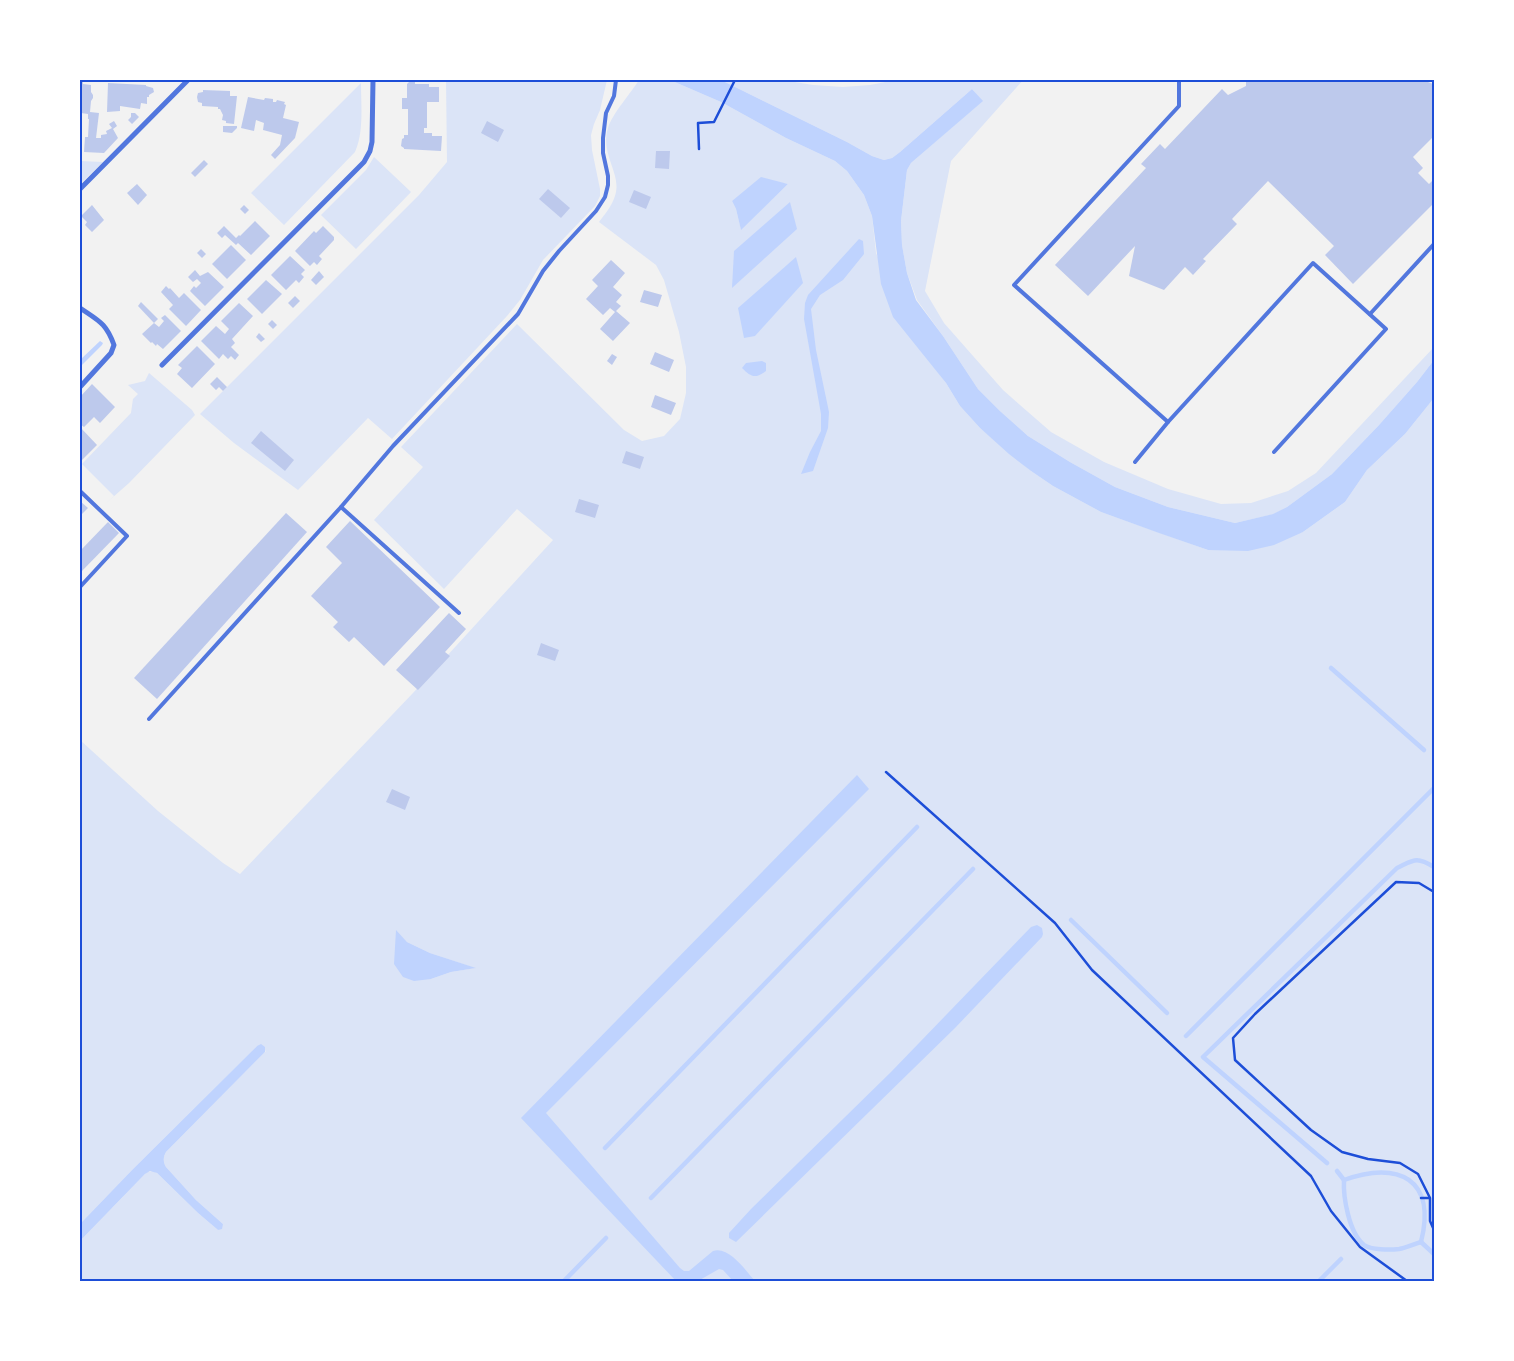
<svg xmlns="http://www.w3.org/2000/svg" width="1514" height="1361" font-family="Manrope,sans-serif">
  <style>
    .green { fill: #dbe4f7; fill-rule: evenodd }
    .water { fill: #bfd3fe }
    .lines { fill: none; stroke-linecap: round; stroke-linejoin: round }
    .stream { stroke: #bfd3fe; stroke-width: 4.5 }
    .building { fill: #bdc9ec }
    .path { stroke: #1d4ed8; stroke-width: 2.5 }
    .service { stroke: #5277de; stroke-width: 4 }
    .minor { stroke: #5277de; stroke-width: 5 }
    .neatline { fill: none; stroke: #1d4ed8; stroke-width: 2 }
  </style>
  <rect width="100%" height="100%" fill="#f2f2f2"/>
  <g class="green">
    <path d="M 446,80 L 607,80 L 600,110 L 594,124 L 591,135 L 592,150 L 600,189 L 600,196 L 595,206 L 543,260 L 520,300 L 507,316 L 392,439 L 368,418 L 298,490 L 234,443 L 200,414 L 419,195 L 447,162 Z"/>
    <path d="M 639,80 L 670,80 L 721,102 L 786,138 L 835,161 L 847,171 L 864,195 L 872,216 L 876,253 L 925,355 L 946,383 L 960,406 L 980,428 L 1031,471 L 1053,486 L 1101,512 L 1208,550 L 1303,532 L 1345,502 L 1367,470 L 1405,434 L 1434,398 L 1434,1281 L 80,1281 L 80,1241 L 147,1172 L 153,1171 L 157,1173 L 198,1213 L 218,1230 L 223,1224 L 196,1200 L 166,1167 C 163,1162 163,1157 166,1152 L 266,1051 L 257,1046 L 132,1170 L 80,1224 L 80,740 L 158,811 L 223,863 L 240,874 L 413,693 L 553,540 L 517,509 L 444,589 L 374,520 L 423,467 L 401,447 L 517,324 L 624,430 L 642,441 L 664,436 L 680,419 L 686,393 L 686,367 L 679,332 L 664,280 L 656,265 L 599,222 C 606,213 614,203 616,192 C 620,172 600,153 608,128 C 612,114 631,93 639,80 ZM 783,183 L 788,184 L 741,229 L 736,209 L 732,201 ZM 396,931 L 407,942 L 430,953 L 475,968 L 451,972 L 431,979 Z"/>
    <path d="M 721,80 L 783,80 L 813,85 L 843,87 L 870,85 L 896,80 L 1023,80 L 951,161 L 925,291 L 944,323 L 1003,390 L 1051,432 L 1104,462 L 1168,489 L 1221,504 L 1251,503 L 1288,491 L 1316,473 L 1434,347 L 1434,360 L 1417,382 L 1379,425 L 1332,474 L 1287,507 L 1274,514 L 1235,523 L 1168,507 L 1115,487 L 1070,462 L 1028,436 L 1000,411 L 978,389 L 943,336 L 917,300 L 907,273 L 902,245 L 901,221 L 907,170 L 911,163 L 982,101 L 972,89 L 900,152 L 892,158 L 884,160 L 872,156 L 847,142 Z"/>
    <path d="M 361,83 C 361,105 364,132 355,152 L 284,225 L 251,193 Z"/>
    <path d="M 374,157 L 411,192 L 356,249 L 321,215 L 366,170 Z"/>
    <path d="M 80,161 L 103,162 L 80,184 Z"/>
    <path d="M 149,373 L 192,410 L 195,415 L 129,483 L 104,505 L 114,496 L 82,464 L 131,413 L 133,399 L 138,394 L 128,385 L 145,381 Z"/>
  </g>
  <g class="water">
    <path d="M 670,80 L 721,80 L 847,142 L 872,156 L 884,160 L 892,158 L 900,152 L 972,89 L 983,101 L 911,163 L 907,170 L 901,221 L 902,245 L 907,273 L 916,300 L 943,336 L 978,389 L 1000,411 L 1028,436 L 1070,462 L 1115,487 L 1168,507 L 1235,523 L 1273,514 L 1287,507 L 1332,474 L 1379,425 L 1417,382 L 1434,360 L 1434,398 L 1405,434 L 1367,470 L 1345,502 L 1303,532 L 1274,545 L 1248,551 L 1208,550 L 1159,533 L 1101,512 L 1053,486 L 1031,471 L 1009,454 L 980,428 L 960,406 L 946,383 L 893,317 L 881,284 L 872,216 L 864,195 L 847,171 L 835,161 L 786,138 L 721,102 Z"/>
    <path d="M 761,177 L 788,184 L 741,230 L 736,209 L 732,201 Z"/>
    <path d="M 790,202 L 797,229 L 732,288 L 734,251 Z"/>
    <path d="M 859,239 L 863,241 L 864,254 L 843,280 L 820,295 L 811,309 L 816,350 L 829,412 L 828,428 L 813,471 L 801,474 L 810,452 L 821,431 L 821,414 L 804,319 L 805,303 L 808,295 Z"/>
    <path d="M 796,257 L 803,283 L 755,336 L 744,338 L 738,308 Z"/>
    <path d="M 100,341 L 103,343 L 102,345 L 80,367 L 80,360 Z"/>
    <path d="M 762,361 L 766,363 L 766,371 C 755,379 751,377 742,368 L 746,363 Z"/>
    <path d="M 857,775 L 869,789 L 546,1113 L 680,1268 L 684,1271 L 689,1271 L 713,1251 C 729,1246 745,1270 755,1281 L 733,1281 L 723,1270 L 719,1269 L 698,1281 L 676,1281 L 521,1118 Z"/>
    <path d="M 1037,925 L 1042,928 L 1043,934 L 1042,937 L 955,1028 L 736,1242 L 729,1238 L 729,1233 L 751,1209 L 891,1072 L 1031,927 Z"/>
    <path d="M 396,930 L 407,942 L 430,953 L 476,968 L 451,972 L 431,979 L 414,981 L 403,977 L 394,964 Z"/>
    <path d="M 261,1044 L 265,1047 L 265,1052 L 166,1152 C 163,1157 163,1162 166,1167 L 196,1200 L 223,1224 L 222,1229 L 218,1230 L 198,1213 L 157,1173 L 150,1171 L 145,1174 L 80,1241 L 80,1224 L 132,1170 L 257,1046 Z"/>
  </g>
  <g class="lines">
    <g class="stream">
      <path d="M 1331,668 L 1424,750"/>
      <path d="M 1071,920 L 1167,1013"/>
      <path d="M 1186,1036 L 1434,788"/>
      <path d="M 605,1148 L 917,827"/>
      <path d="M 1327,1163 L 1203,1057 L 1397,868 C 1414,860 1416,856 1434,867"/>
      <path d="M 1337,1171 L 1344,1180 C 1398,1160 1437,1179 1421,1242"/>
      <path d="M 1344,1180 C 1343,1197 1349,1233 1364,1245 C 1371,1250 1390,1250 1399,1249 C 1406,1248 1414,1244 1421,1242"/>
      <path d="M 651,1198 L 973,869"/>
      <path d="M 1421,1242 L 1434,1254"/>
      <path d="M 564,1281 L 606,1238"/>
      <path d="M 1319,1281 L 1341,1259"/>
    </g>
  </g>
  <g class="building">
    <path d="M 80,80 L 83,81 L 83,84 L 91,85 L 91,92 L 93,95 L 93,98 L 91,101 L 90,112 L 99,113 L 96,138 L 101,138 L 101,135 L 107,134 L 106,131 L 112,128 L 109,124 L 114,121 L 117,126 L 113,129 L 118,138 L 104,153 L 84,152 L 85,137 L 88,137 L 89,119 L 88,119 L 88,114 L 81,113 L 80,111 Z"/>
    <path d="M 411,80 L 415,82 L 415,84 L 429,84 L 429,87 L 439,87 L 439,102 L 427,102 L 427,128 L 424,128 L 424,133 L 432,133 L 432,136 L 442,136 L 441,151 L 404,149 L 404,148 L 401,146 L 402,139 L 404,138 L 404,135 L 408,135 L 408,109 L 402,109 L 402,98 L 407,98 L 407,84 Z"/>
    <path d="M 1246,80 L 1423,80 L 1433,84 L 1434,85 L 1434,136 L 1413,157 L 1423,168 L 1418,173 L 1429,184 L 1434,179 L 1434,203 L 1353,284 L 1325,255 L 1334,246 L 1268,181 L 1232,219 L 1237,224 L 1203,259 L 1206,261 L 1193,275 L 1185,267 L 1164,290 L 1129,276 L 1135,246 L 1088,296 L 1055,265 L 1146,168 L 1141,164 L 1160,144 L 1165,149 L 1222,89 L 1228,95 L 1246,86 Z"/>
    <path d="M 108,83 L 146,85 L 146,86 L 153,88 L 154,92 L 149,95 L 149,97 L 147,97 L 147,104 L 141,103 L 140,109 L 120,106 L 120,111 L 107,112 Z"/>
    <path d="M 203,90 L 230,91 L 230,96 L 237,96 L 234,124 L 226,123 L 226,121 L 222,120 L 223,115 L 220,109 L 218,109 L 218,107 L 202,106 L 202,103 L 198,102 L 197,97 L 198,93 L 203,92 Z"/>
    <path d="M 248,97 L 264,100 L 265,98 L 273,99 L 273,102 L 276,102 L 277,100 L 285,102 L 284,104 L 286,105 L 283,118 L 299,122 L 295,138 L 275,159 L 271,155 L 280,145 L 282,135 L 263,130 L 264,123 L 256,120 L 254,131 L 241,128 Z"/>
    <path d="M 131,113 L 135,113 L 139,117 L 132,124 L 128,120 L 131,117 Z"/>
    <path d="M 487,121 L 504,130 L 498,142 L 481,133 Z"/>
    <path d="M 223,126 L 237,126 L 237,128 L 232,133 L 223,132 Z"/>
    <path d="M 656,151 L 670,151 L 669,169 L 655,168 Z"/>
    <path d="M 204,160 L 208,164 L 195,177 L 191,173 Z"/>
    <path d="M 137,184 L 147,195 L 138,205 L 127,193 Z"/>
    <path d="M 548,189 L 570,208 L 561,218 L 539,199 Z"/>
    <path d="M 634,190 L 651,197 L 646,209 L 629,202 Z"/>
    <path d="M 92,205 L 104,220 L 92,232 L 85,225 L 87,222 L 81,216 Z"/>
    <path d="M 244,205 L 249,210 L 245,214 L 240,209 Z"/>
    <path d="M 255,221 L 270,236 L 251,255 L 238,243 L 236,245 L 225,235 L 222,238 L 217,233 L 224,226 L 236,238 L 239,235 L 240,236 Z"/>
    <path d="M 323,226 L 334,237 L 334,240 L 319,256 L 322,259 L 317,265 L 314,262 L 310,266 L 295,251 L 314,231 L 316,233 Z"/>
    <path d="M 231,245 L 246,260 L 227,279 L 212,264 Z"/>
    <path d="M 201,249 L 206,254 L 202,258 L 197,253 Z"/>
    <path d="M 290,256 L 305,270 L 301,274 L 304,277 L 299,283 L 296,280 L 286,290 L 271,275 Z"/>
    <path d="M 611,260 L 625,273 L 613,287 L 622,295 L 616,302 L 621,306 L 616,311 L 630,323 L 613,341 L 600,329 L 615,312 L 610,308 L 603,315 L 586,299 L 598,286 L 592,280 Z"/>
    <path d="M 195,270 L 200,276 L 208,272 L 224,287 L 205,306 L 190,291 L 194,286 L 196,288 L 201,283 L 197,279 L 193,282 L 188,277 Z"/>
    <path d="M 319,271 L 324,277 L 316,285 L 311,280 Z"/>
    <path d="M 266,280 L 282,294 L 262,314 L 247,299 Z"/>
    <path d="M 166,286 L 169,289 L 170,288 L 179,298 L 184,293 L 201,310 L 186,326 L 169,309 L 173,305 L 161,292 Z"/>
    <path d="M 644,290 L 662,295 L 658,307 L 640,302 Z"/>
    <path d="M 295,296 L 300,301 L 293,308 L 288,303 Z"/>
    <path d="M 141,302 L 158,319 L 154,323 L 138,306 Z"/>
    <path d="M 239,303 L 253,316 L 232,339 L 235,343 L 231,347 L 239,355 L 235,360 L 231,356 L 228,359 L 223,354 L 219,359 L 201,341 L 216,326 L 225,334 L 229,329 L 221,321 Z"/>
    <path d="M 165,315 L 181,331 L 163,349 L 157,344 L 156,346 L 152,342 L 151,343 L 142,334 L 154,323 L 159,327 L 164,321 L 161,318 Z"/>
    <path d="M 272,320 L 277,325 L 273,329 L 268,324 Z"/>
    <path d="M 259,333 L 265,339 L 261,342 L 256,337 Z"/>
    <path d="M 197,346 L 215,364 L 192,388 L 177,374 L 182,368 L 178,365 Z"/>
    <path d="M 655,352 L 674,360 L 669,372 L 650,364 Z"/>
    <path d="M 612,354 L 617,357 L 612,365 L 607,361 Z"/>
    <path d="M 217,377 L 227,387 L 223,391 L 219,387 L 216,390 L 210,384 Z"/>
    <path d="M 92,384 L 115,407 L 100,423 L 94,417 L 84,427 L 80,424 L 80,397 Z"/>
    <path d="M 655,395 L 676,403 L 671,415 L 651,407 Z"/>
    <path d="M 80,427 L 97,445 L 80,462 Z"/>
    <path d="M 261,431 L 294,460 L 285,471 L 251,443 Z"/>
    <path d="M 626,451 L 644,457 L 640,469 L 622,463 Z"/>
    <path d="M 579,499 L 599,505 L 595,518 L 575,512 Z"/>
    <path d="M 80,501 L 88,508 L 81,515 L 80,514 Z"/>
    <path d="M 286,513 L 307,532 L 157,699 L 134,678 Z"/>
    <path d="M 350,521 L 440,607 L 384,666 L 354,637 L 349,642 L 333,627 L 338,622 L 311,596 L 342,563 L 326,547 Z"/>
    <path d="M 108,522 L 119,533 L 80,573 L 80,551 Z"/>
    <path d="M 449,613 L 466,629 L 445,652 L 450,656 L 418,690 L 396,670 Z"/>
    <path d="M 541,643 L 559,650 L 555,661 L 537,655 Z"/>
    <path d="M 392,789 L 410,797 L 405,810 L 386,802 Z"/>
  </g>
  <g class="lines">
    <g class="path">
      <path d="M 699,149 L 698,123 L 714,122 L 735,80"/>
      <path d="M 886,772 L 1055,923 L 1092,970 L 1311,1176 L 1331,1211 L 1360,1247 L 1407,1281"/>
      <path d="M 1434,892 L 1419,883 L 1396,882 L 1255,1014 L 1233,1038 L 1235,1060 L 1311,1130 L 1342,1152 L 1368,1159 L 1400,1163 L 1418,1174 L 1430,1198 L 1430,1221 L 1434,1230"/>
      <path d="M 1421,1198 L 1429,1198"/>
    </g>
    <g class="service">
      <path d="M 1370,314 L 1434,244"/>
      <path d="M 1168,422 L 1014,285 L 1179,106 L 1179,80"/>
      <path d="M 1135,462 L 1168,422 L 1313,263 L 1386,329 L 1274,452"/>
      <path d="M 80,491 L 127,536 L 80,587"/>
      <path d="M 341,507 L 459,613"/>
      <path d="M 149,719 L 341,507 L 393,446 L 518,314 L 543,271 L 559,251 L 596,211 L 605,197 L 608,185 L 608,176 L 603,153 L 603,138 L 606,113 L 614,96 L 616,80"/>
    </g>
    <g class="minor">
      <path d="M 80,189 L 188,80"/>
      <path d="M 80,308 C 99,321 106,323 114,345 L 111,353 L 80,387"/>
      <path d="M 162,365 L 364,162 L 370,151 L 372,142 L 373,80"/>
    </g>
  </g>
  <rect width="1514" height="1361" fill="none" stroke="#ffffff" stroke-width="162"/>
  <rect x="81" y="81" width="1352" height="1199" class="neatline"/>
</svg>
